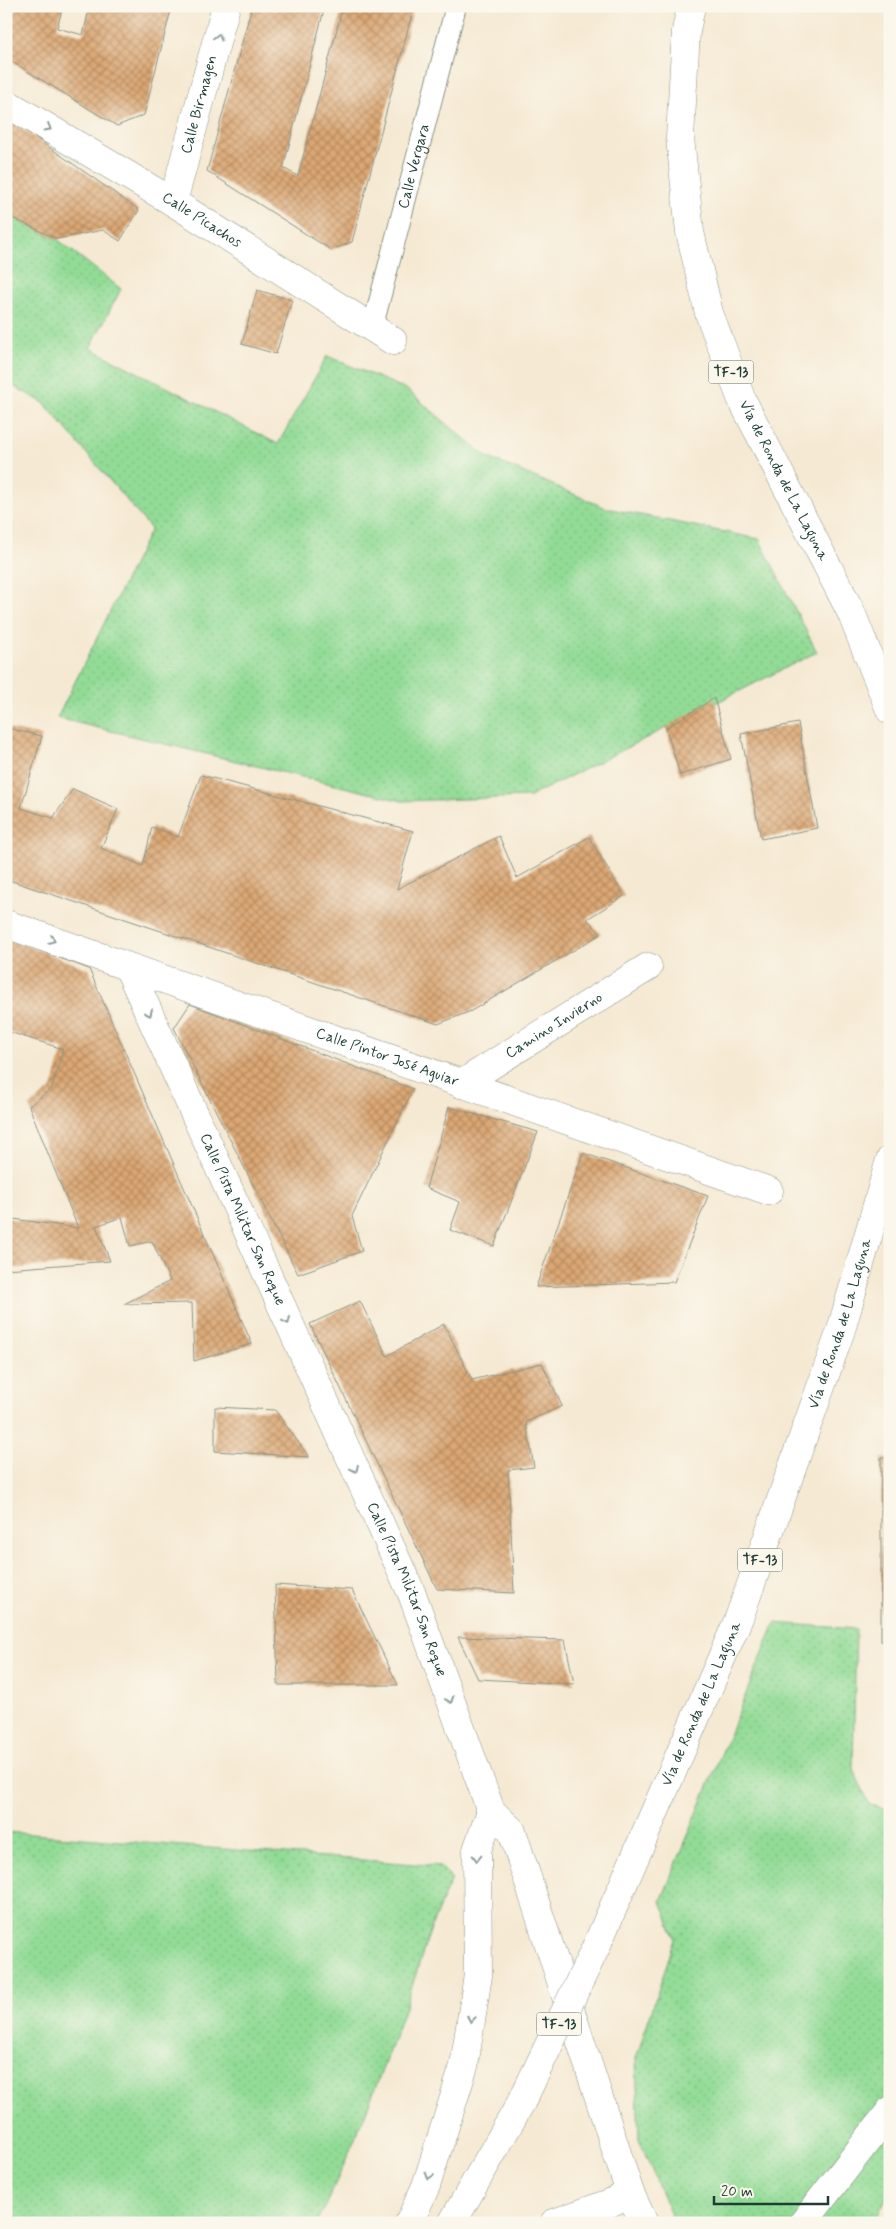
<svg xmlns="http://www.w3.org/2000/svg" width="896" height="2229" font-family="Mynerve,sans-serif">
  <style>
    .grass { fill: url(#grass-dots); stroke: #588c65 }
    .building { fill: url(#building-cross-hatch) }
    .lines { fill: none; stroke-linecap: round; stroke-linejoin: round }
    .lane-casing { stroke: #8a9384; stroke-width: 22 }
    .street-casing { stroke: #8a9384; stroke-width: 29 }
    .primary-casing { stroke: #8a9384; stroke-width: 29 }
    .lane { stroke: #fff; stroke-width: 20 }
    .street { stroke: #fff; stroke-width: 28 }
    .primary { stroke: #fff; stroke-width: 28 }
    .primary-bridge-casing { stroke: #8a9384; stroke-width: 29; stroke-linecap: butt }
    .primary-bridge { stroke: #fff; stroke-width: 28 }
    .oneway { stroke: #8f9e9a }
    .labels { text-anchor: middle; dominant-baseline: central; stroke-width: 4; stroke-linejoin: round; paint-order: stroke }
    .shield { fill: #fbf7ec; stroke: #61756b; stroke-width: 1 }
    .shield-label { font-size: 14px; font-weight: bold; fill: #1f3d34 }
    .street-label { font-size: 15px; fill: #1f3d34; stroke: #fbf7ec }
  </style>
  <defs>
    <pattern id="grass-dots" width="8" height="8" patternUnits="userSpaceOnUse" patternTransform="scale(1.25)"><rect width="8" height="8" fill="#92db96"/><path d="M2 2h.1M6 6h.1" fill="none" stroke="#7dbd82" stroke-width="1.8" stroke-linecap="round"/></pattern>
    <pattern id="building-cross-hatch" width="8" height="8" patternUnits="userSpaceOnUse" patternTransform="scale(1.25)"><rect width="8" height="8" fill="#dca774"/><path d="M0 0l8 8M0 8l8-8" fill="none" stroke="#b28960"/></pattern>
  </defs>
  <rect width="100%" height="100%" fill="#fbf7ec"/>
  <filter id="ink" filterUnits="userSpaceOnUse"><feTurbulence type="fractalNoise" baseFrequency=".02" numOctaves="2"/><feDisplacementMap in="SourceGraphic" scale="10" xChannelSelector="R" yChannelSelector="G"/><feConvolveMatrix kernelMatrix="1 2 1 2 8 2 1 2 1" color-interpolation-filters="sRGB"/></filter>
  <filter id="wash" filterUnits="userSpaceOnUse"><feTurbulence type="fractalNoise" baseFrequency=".0096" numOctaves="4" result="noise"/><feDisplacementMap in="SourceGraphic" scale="20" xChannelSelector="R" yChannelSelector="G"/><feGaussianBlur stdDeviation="1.12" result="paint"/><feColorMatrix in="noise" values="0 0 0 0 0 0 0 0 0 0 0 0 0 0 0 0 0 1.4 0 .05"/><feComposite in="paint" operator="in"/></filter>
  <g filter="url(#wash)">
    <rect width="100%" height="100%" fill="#f5e9d3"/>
    <g class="grass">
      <path d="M 6,215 L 57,239 L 121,289 L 90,348 L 278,444 L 327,356 L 406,389 L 485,456 L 606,508 L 759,539 L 817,652 L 529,797 L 402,801 L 57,718 L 151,529 L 44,403 L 6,382 Z"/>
      <path d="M 775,1623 L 856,1629 L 853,1769 L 870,1805 L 890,1809 L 890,2190 L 874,2223 L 663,2223 L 671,2215 L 639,2140 L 636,2058 L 675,1939 L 661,1901 Z"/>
      <path d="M 6,1832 L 440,1866 L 452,1879 C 431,1920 420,1964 405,2007 C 379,2081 351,2153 317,2223 L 6,2223 Z"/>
    </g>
    <g id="blocks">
      <g class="building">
        <path d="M 6,6 L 63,6 L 57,28 L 83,35 L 90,6 L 172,6 L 144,115 L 117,126 L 6,58 Z"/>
        <path d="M 252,6 L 325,6 L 283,168 L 298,176 L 343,6 L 414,6 L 352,242 L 331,250 L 207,171 Z"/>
        <path d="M 6,117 L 139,210 L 120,241 L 103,230 L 57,239 L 6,215 Z"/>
        <path d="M 257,290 L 292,300 L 276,354 L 242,344 Z"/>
        <path d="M 714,698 L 731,759 L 680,775 L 666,728 Z"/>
        <path d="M 798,723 L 817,828 L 761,839 L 741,734 Z"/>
        <path d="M 6,728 L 42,736 L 21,808 L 53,818 L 73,789 L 118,809 L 101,848 L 143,866 L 152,827 L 178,837 L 201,775 L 413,831 L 397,889 L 499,836 L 517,878 L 589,837 L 624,896 L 587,919 L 601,934 L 471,1011 L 438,1024 L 6,879 Z"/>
        <path d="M 6,938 L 89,969 L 252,1344 L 194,1361 L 192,1303 L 124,1304 L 170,1281 L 152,1241 L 130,1246 L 122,1217 L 96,1226 L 110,1261 L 6,1269 L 6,1218 L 78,1228 L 29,1106 L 52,1088 L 63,1049 L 6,1031 Z"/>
        <path d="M 190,1004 L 413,1089 L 352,1216 L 362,1251 L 298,1274 L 174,1028 Z"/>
        <path d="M 449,1107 L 538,1132 L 494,1246 L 450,1230 L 460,1202 L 426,1188 Z"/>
        <path d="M 583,1153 L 708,1196 L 674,1282 L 536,1287 Z"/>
        <path d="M 360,1301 L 387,1356 L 444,1324 L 472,1380 L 542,1363 L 562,1406 L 526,1422 L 534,1467 L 508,1470 L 514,1593 L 437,1589 L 310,1324 Z"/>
        <path d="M 215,1407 L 275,1410 L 309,1457 L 215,1451 Z"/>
        <rect x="881" y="1458" width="9" height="183"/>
        <path d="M 275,1585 L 352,1590 L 398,1685 L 278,1685 Z"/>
        <path d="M 458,1637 L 565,1640 L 574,1684 L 478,1679 Z"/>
      </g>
    </g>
  </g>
  <g filter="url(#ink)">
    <use href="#blocks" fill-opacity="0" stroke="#8a9384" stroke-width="1"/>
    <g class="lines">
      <defs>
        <g id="lane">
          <path id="s1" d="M 372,329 L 456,6"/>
        </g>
        <g id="street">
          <path id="s2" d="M 6,103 L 173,202 L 393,341"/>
          <path id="s3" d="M 173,202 L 226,6"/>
          <path id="s4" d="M 6,924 L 769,1191"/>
          <path id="s5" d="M 129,969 L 412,1594 L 491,1811 L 512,1831 L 630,2193 L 644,2223"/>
          <path id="s6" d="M 461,1084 L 648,967"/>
          <path d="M 803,2223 L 890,2111"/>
        </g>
        <g id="primary">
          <path id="s7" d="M 691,6 L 686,31 L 680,138 L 690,232 L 709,313 L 741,398 L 851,612 L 890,710"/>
          <path id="s8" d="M 596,1947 L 739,1618 L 841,1330 L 890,1160"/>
          <path d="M 409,2223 L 426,2186 L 464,2066 L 478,1975 L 477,1850 L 491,1811"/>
          <path d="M 452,2223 L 522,2101"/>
          <path d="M 554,2223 L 610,2203 L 630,2193"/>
        </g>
      </defs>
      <use href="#lane" class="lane-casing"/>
      <use href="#street" class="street-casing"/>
      <use href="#primary" class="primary-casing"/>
      <use href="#lane" class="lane"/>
      <use href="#street" class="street"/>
      <use href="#primary" class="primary"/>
      <defs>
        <path id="primary-bridge" d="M 522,2101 L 596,1947"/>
      </defs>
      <use href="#primary-bridge" class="primary-bridge-casing"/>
      <use href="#primary-bridge" class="primary-bridge"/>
    </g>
    <defs><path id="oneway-chevron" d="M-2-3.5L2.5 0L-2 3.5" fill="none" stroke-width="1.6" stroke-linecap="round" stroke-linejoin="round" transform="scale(1.25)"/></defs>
    <g class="oneway">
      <use href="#oneway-chevron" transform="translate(218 37) rotate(-75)"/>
      <use href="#oneway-chevron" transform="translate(48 128) rotate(31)"/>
      <use href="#oneway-chevron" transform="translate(52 940) rotate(20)"/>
      <use href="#oneway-chevron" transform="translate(149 1013) rotate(66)"/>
      <use href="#oneway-chevron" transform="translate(287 1321) rotate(65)"/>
      <use href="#oneway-chevron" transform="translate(355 1469) rotate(65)"/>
      <use href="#oneway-chevron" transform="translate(450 1700) rotate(70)"/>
      <use href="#oneway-chevron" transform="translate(477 1858) rotate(92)"/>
      <use href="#oneway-chevron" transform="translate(471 2019) rotate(99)"/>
      <use href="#oneway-chevron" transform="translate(429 2176) rotate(108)"/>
    </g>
  </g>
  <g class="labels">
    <g class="shield">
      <rect x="708.5" y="360.5" width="45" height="23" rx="4"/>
      <rect x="737.5" y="1548.5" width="45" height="23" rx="4"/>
      <rect x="536.5" y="2012.5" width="45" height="23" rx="4"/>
    </g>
    <g class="shield-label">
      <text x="731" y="372">TF-13</text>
      <text x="760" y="1560">TF-13</text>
      <text x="559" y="2024">TF-13</text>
    </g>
    <g class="street-label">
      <text stroke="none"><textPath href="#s3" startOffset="101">Calle Birmagen</textPath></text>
      <text stroke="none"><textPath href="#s1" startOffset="168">Calle Vergara</textPath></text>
      <text stroke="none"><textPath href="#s2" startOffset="228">Calle Picachos</textPath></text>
      <text stroke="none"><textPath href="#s7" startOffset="494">Vía de Ronda de La Laguna</textPath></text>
      <text stroke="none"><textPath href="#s6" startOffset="110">Camino Invierno</textPath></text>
      <text stroke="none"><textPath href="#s4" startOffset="404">Calle Pintor José Aguiar</textPath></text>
      <text stroke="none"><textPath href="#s5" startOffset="275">Calle Pista Militar San Roque</textPath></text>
      <text stroke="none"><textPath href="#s8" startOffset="670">Vía de Ronda de La Laguna</textPath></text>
      <text stroke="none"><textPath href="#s5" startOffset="680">Calle Pista Militar San Roque</textPath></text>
      <text stroke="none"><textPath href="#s8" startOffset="265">Vía de Ronda de La Laguna</textPath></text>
    </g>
  </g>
  <rect width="896" height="2229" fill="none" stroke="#fbf7ec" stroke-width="25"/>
  <path d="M714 2196v8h114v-8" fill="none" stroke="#1f3d34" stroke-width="2.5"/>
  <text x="721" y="2196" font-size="15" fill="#1f3d34" stroke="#fbf7ec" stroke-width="4" paint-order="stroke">20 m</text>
</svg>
